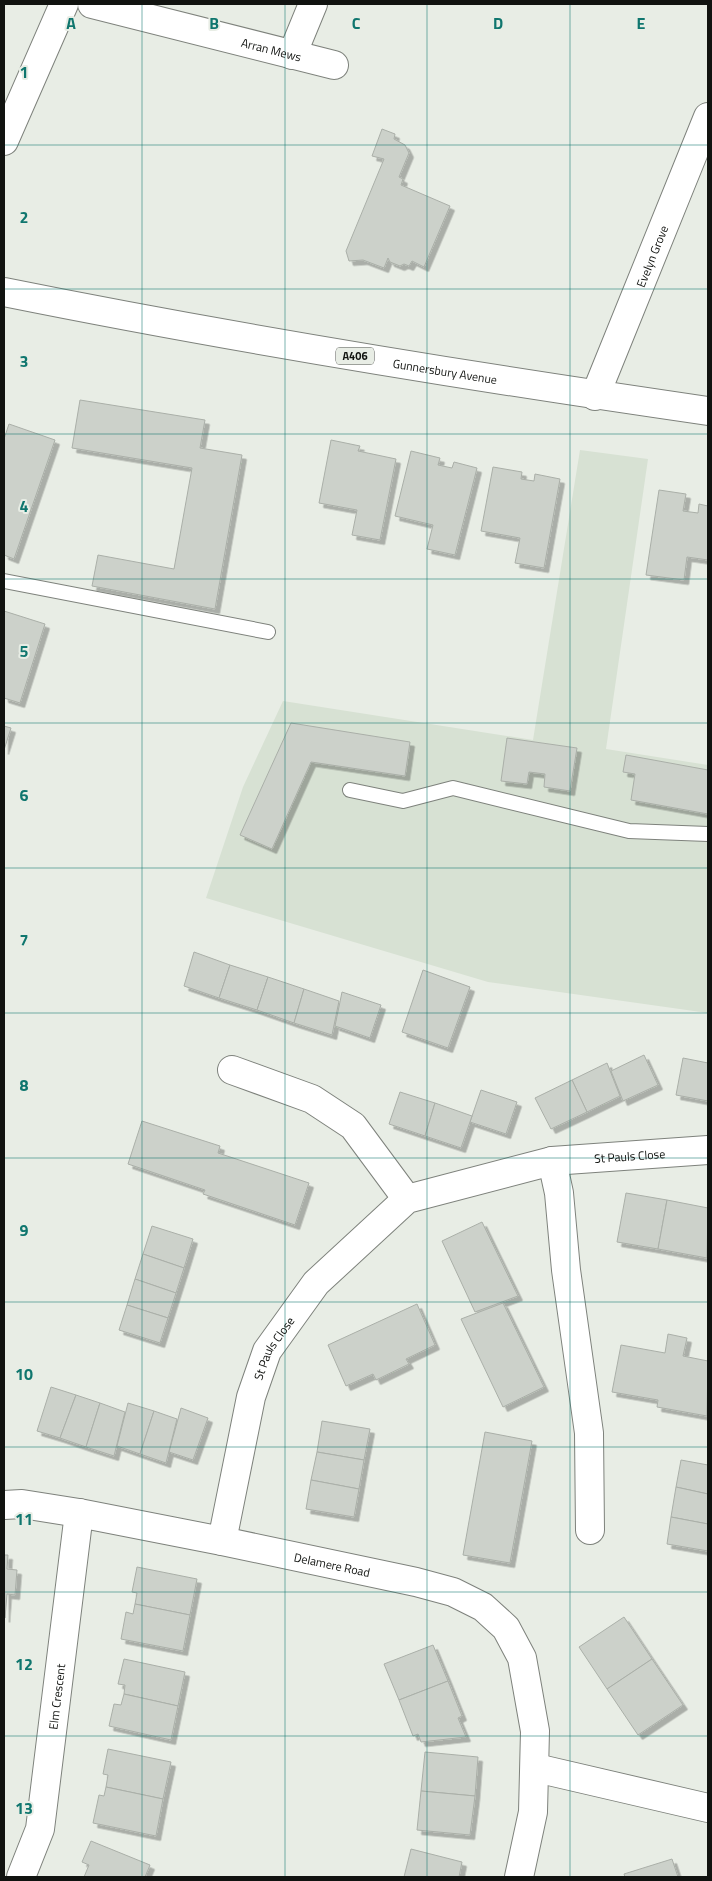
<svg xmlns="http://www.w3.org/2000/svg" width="712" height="1881" font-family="'Titillium Web',sans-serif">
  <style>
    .built { fill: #d7e1d3 }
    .building { fill: #ccd1ca; stroke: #aaafa8; filter: url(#shadow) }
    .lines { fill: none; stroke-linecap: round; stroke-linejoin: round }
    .service-casing { stroke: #7e827c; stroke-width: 16 }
    .minor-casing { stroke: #7e827c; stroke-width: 30 }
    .trunk-casing { stroke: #7e827c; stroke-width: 30 }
    .service { stroke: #fff; stroke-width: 14 }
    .minor { stroke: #fff; stroke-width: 28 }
    .trunk { stroke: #fff; stroke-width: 28 }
    .grid { fill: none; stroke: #0f766e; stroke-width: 1; stroke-opacity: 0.55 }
    .labels { text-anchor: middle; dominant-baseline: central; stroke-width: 4; stroke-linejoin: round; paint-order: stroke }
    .shield { fill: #e8ede5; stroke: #525450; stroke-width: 1 }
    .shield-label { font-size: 11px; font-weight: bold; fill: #111310 }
    .street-label { font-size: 12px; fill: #111310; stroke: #e8ede5 }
    .grid-label { font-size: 16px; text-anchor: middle; font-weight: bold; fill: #0f766e; stroke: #e8ede5; stroke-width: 4; stroke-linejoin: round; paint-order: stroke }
  </style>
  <defs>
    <filter id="shadow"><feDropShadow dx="4.5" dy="4.5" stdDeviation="0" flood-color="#0004"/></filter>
  </defs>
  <rect width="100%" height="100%" fill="#e8ede5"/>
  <path class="built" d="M 580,450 L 648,459 L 606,749 L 708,765 L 708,1013 L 488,982 L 206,898 L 243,787 L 283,701 L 533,740 Z"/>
  <g class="building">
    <path d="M 382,129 L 395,134 L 394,139 L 405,145 L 409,153 L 399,177 L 403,179 L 401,185 L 450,206 L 424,267 L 412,261 L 409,266 L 404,264 L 400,266 L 390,262 L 388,258 L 384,268 L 363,260 L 349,261 L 346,251 L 384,159 L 372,156 Z"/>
    <path d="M 80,400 L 205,420 L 200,448 L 242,455 L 215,609 L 92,586 L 98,555 L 174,569 L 192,468 L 72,448 Z"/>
    <path d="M 9,424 L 55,440 L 14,559 L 4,555 L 4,439 Z"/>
    <path d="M 331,440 L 360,446 L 358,451 L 396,459 L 380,540 L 352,535 L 357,510 L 319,503 Z"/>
    <path d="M 411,451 L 440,458 L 438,465 L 452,468 L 454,462 L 477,468 L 455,555 L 427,549 L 433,525 L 395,516 Z"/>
    <path d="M 493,467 L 522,472 L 521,479 L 534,481 L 535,474 L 560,479 L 544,568 L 515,563 L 520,538 L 481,531 Z"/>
    <path d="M 659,490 L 686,494 L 683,511 L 698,513 L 699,504 L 708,506 L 708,560 L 687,557 L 684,580 L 646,575 Z"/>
    <path d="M 4,611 L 45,624 L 20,703 L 4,698 Z"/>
    <path d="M 291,723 L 410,742 L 405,776 L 311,762 L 272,849 L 240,835 Z"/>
    <path d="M 4,726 L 11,728 L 4,750 Z"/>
    <path d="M 507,738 L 577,748 L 570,791 L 544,787 L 545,774 L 529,772 L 527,784 L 501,781 Z"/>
    <path d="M 626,755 L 708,770 L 708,814 L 631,800 L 635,774 L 623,772 Z"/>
    <path d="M 194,952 L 230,965 L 219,998 L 184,986 Z"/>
    <path d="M 230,965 L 268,977 L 257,1010 L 219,998 Z"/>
    <path d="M 423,970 L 470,987 L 448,1048 L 402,1032 Z"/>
    <path d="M 268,977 L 304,989 L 294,1023 L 257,1010 Z"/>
    <path d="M 304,989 L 339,1001 L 332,1035 L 294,1023 Z"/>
    <path d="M 342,992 L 381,1005 L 370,1038 L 335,1026 Z"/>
    <path d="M 644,1055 L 658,1085 L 623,1101 L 611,1071 Z"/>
    <path d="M 683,1058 L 708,1063 L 708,1101 L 676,1095 Z"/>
    <path d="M 607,1063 L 620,1096 L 587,1112 L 572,1080 Z"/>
    <path d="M 572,1080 L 587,1112 L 551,1129 L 535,1098 Z"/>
    <path d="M 481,1090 L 517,1102 L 506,1134 L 470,1122 Z"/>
    <path d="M 400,1092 L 435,1103 L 425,1136 L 389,1124 Z"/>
    <path d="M 435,1103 L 472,1116 L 461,1148 L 425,1136 Z"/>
    <path d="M 142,1121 L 220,1146 L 218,1153 L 309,1183 L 295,1225 L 203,1194 L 205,1190 L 128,1164 Z"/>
    <path d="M 626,1193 L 667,1200 L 658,1249 L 617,1242 Z"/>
    <path d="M 667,1200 L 708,1208 L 707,1258 L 658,1249 Z"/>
    <path d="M 482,1222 L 518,1296 L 475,1312 L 442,1241 Z"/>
    <path d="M 152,1226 L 193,1239 L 184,1268 L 143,1254 Z"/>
    <path d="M 143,1254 L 184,1268 L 176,1293 L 135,1279 Z"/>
    <path d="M 135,1279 L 176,1293 L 168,1318 L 127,1305 Z"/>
    <path d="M 503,1303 L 544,1387 L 503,1407 L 461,1319 Z"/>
    <path d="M 417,1304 L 435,1345 L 406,1359 L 409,1364 L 376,1380 L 373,1374 L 346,1386 L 328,1345 Z"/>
    <path d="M 127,1305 L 168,1318 L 160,1343 L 119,1330 Z"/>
    <path d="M 668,1334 L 687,1338 L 683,1356 L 708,1361 L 707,1416 L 657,1407 L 658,1400 L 612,1392 L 621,1345 L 665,1353 Z"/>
    <path d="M 51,1387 L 76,1395 L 60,1438 L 37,1431 Z"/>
    <path d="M 76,1395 L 100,1403 L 86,1447 L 60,1438 Z"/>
    <path d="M 100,1403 L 125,1412 L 114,1456 L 86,1447 Z"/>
    <path d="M 128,1403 L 154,1411 L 140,1454 L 117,1446 Z"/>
    <path d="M 181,1408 L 208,1418 L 193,1460 L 169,1452 Z"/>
    <path d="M 154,1411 L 177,1419 L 166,1463 L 140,1454 Z"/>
    <path d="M 322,1421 L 370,1429 L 364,1460 L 317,1452 Z"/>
    <path d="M 485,1432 L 532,1441 L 510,1563 L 463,1555 Z"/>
    <path d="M 317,1452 L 364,1460 L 359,1489 L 311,1480 Z"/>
    <path d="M 681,1460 L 708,1465 L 708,1494 L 676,1487 Z"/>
    <path d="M 311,1480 L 359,1489 L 354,1517 L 306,1509 Z"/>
    <path d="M 676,1487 L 708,1494 L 708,1524 L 671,1517 Z"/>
    <path d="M 671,1517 L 708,1524 L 708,1551 L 667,1544 Z"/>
    <path d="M 4,1555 L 8,1555 L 7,1569 L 17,1570 L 15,1595 L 7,1594 L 5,1618 Z"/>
    <path d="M 137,1567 L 197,1579 L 190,1615 L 135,1604 L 137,1593 L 132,1592 Z"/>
    <path d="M 135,1604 L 190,1615 L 183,1651 L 121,1639 L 126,1612 L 133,1614 Z"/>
    <path d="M 624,1617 L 652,1659 L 607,1689 L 579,1647 Z"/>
    <path d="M 433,1645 L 448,1681 L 399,1700 L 384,1664 Z"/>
    <path d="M 124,1659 L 185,1672 L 178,1706 L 124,1694 L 125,1685 L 118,1684 Z"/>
    <path d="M 652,1659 L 683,1705 L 638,1735 L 607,1689 Z"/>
    <path d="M 448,1681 L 462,1716 L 458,1718 L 466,1737 L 421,1742 L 418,1734 L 413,1736 L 399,1700 Z"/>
    <path d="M 124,1694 L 178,1706 L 171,1740 L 109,1726 L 114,1704 L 121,1705 Z"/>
    <path d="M 108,1749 L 171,1762 L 163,1799 L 106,1787 L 108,1775 L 103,1774 Z"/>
    <path d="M 425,1752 L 478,1757 L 475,1796 L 421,1791 Z"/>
    <path d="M 106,1787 L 163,1799 L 156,1836 L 93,1823 L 99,1795 L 104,1796 Z"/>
    <path d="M 421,1791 L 475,1796 L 470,1835 L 417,1830 Z"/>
    <path d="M 91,1841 L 150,1865 L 145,1877 L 84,1877 L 89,1865 L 82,1862 Z"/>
    <path d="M 411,1849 L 462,1862 L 459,1877 L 404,1877 Z"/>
    <path d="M 672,1859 L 678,1877 L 625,1877 L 624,1874 Z"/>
  </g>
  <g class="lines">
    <defs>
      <g id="service">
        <path d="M 4,581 L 268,632"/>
        <path d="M 350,790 L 403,801 L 453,788 L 629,831 L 708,834"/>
      </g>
      <g id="minor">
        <path id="s1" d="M 92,4 L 334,65"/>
        <path d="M 292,55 L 313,4"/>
        <path d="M 4,141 L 64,4"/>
        <path id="s2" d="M 595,396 L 708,117"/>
        <path d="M 232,1070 L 312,1099 L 353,1126 L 407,1199"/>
        <path d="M 552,1161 L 559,1193 L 566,1270 L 589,1433 L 590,1530"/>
        <path id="s3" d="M 4,1505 L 22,1504 L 79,1513 L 222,1541 L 416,1582 L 453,1592 L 483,1607 L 506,1628 L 522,1658 L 535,1731 L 533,1812 L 519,1877"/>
        <path id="s4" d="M 222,1541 L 251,1397 L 267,1351 L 316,1283 L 407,1199 L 552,1161 L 708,1150"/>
        <path d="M 536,1768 L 708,1808"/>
        <path id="s5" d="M 21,1877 L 40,1829 L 79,1513"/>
      </g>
      <g id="trunk">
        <path id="s6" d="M 4,292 C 237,339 473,377 708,411"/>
      </g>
    </defs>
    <use href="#service" class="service-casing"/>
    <use href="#minor" class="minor-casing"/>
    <use href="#trunk" class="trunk-casing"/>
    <use href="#service" class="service"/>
    <use href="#minor" class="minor"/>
    <use href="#trunk" class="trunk"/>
  </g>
  <path class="grid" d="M 142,4 L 142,1877M 285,4 L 285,1877M 427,4 L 427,1877M 570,4 L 570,1877M 4,145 L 708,145M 4,289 L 708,289M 4,434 L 708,434M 4,579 L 708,579M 4,723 L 708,723M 4,868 L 708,868M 4,1013 L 708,1013M 4,1158 L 708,1158M 4,1302 L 708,1302M 4,1447 L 708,1447M 4,1592 L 708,1592M 4,1736 L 708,1736"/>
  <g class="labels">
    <rect class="shield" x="336" y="347.5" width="38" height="17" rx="4"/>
    <g class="shield-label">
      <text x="355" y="356">A406</text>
    </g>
    <g class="street-label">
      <text stroke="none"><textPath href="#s1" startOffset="185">Arran Mews</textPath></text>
      <text stroke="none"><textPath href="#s2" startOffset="151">Evelyn Grove</textPath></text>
      <text stroke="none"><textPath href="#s6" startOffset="448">Gunnersbury Avenue</textPath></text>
      <text stroke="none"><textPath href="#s4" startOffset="631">St Pauls Close</textPath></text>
      <text stroke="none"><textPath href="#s4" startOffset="201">St Pauls Close</textPath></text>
      <text stroke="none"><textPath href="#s3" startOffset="334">Delamere Road</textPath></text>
      <text stroke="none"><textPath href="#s5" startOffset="185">Elm Crescent</textPath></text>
    </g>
  </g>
  <g class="grid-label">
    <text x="71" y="29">A</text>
    <text x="214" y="29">B</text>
    <text x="356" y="29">C</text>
    <text x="498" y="29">D</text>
    <text x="641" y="29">E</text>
    <text x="24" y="78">1</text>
    <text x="24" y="223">2</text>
    <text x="24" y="367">3</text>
    <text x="24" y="512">4</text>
    <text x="24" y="657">5</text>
    <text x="24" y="801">6</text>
    <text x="24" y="946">7</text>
    <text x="24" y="1091">8</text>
    <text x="24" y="1236">9</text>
    <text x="24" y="1380">10</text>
    <text x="24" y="1525">11</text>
    <text x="24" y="1670">12</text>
    <text x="24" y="1814">13</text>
  </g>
  <rect width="712" height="1881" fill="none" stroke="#111310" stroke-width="10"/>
</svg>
